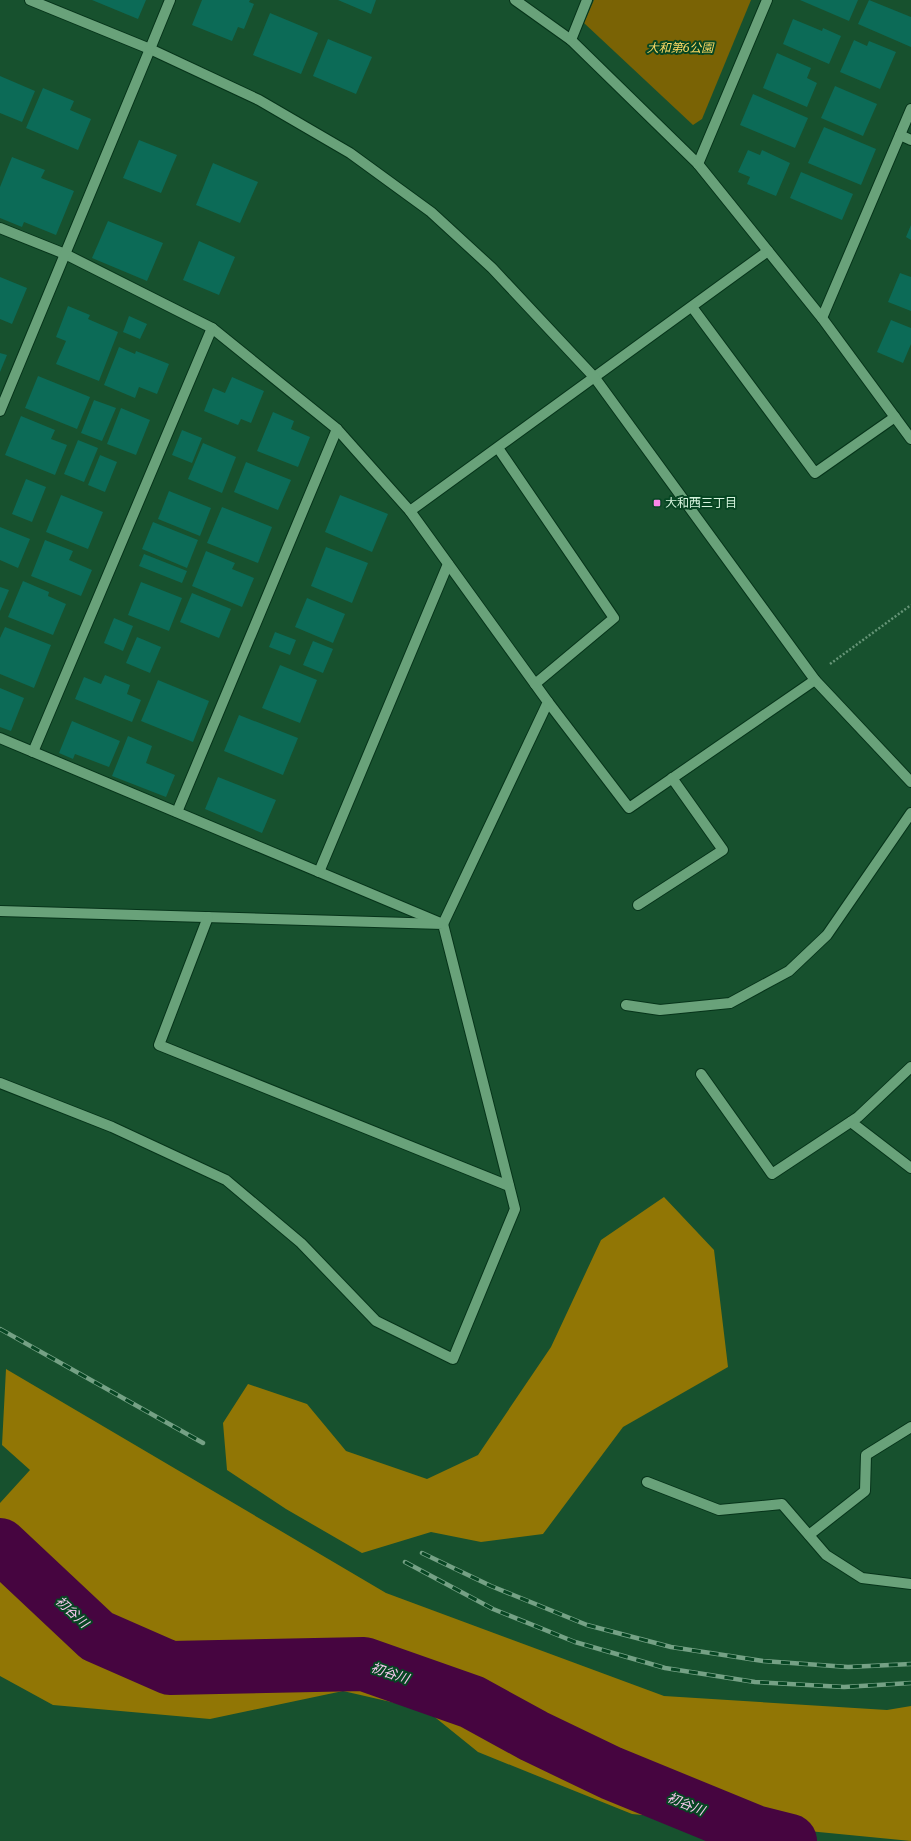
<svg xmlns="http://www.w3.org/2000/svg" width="911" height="1841" font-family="'Roboto Serif','Noto Sans JP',serif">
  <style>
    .green { fill: #7a6305 }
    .forest { fill: #917605 }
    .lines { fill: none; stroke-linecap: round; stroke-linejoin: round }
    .river { stroke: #460540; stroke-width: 54 }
    .building { fill: #0c6b57 }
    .minor-casing { stroke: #06341a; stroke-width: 12 }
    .tertiary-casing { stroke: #06341a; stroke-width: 12 }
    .path { stroke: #669577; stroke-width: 2.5; stroke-dasharray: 2 2; stroke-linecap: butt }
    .minor { stroke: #69a27a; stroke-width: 10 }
    .tertiary { stroke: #69a27a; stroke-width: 10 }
    .rail-casing { stroke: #75a185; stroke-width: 4.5 }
    .rail { stroke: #074623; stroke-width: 3; stroke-dasharray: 9; stroke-linecap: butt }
    .poi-dot { fill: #f987e8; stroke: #074623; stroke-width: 1.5 }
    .labels { text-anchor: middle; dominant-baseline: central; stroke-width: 4; stroke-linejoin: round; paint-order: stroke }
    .park-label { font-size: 12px; font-style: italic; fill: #fdda65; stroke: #074623 }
    .poi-label { font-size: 12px; fill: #d7f5df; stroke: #074623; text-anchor: start }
    .water-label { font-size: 13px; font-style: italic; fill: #f8caef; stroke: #074623 }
  </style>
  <rect width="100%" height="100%" fill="#17512e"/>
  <path class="green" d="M 594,0 L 751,0 L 702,119 L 693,125 L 584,23 Z"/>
  <g class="forest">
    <path d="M 664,1197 L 714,1250 L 728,1367 L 623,1427 L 543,1534 L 481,1542 L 431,1532 L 362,1553 L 286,1509 L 227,1470 L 223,1423 L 248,1384 L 307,1404 L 346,1451 L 427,1479 L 478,1455 L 551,1347 L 601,1240 Z"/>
    <path d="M 6,1369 L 386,1593 L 664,1696 L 887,1710 L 911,1706 L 911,1841 L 632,1814 L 478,1752 L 426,1710 L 343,1691 L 210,1719 L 53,1705 L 0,1676 L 0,1503 L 30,1470 L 2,1445 Z"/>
  </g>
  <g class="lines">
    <path class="river" d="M 0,1545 L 97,1636 L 170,1668 L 364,1664 L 472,1702 L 534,1736 L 611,1773 L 755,1832 L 790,1841"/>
  </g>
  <g class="building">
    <path d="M 92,0 L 146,0 L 138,19 Z"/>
    <path d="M 202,0 L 250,0 L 249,2 L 254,4 L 244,29 L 238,27 L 232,41 L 192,25 Z"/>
    <path d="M 338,0 L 376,0 L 371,14 Z"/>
    <path d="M 800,0 L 858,0 L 849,21 Z"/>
    <path d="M 869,0 L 911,17 L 911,47 L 858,24 Z"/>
    <path d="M 270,13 L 318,33 L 301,74 L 253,55 Z"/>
    <path d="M 793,19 L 822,31 L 823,28 L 841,36 L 829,64 L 783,44 Z"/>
    <path d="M 328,39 L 372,57 L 356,94 L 313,76 Z"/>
    <path d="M 854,40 L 867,46 L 869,41 L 896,52 L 880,89 L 840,72 Z"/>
    <path d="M 777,53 L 811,68 L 807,78 L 817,83 L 807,107 L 763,88 Z"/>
    <path d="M 0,76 L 35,91 L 22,122 L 0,113 Z"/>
    <path d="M 835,86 L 877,104 L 863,136 L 821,118 Z"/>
    <path d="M 43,88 L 74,101 L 70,110 L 91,119 L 78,150 L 26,128 Z"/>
    <path d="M 753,94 L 808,118 L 795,148 L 740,125 Z"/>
    <path d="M 824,127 L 876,149 L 861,185 L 808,163 Z"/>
    <path d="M 139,140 L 177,155 L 161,193 L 123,178 Z"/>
    <path d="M 748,150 L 760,155 L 762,150 L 790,163 L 776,196 L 747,184 L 750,177 L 738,172 Z"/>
    <path d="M 12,157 L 45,170 L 41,178 L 74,191 L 56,235 L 24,222 L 22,227 L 0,218 L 0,187 Z"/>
    <path d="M 213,163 L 258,182 L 240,223 L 196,205 Z"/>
    <path d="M 801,172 L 853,194 L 842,220 L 790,198 Z"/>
    <path d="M 108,221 L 163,243 L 147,281 L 92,258 Z"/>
    <path d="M 911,225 L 911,240 L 906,237 Z"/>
    <path d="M 199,241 L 235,257 L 219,295 L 183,280 Z"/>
    <path d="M 900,273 L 911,277 L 911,311 L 888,302 Z"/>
    <path d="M 0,277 L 27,288 L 12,324 L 0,319 Z"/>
    <path d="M 68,306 L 90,315 L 88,319 L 118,332 L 99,381 L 56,364 L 66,341 L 56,337 Z"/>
    <path d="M 129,316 L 147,324 L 140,339 L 123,332 Z"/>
    <path d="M 891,320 L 911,328 L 911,344 L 903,363 L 877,352 Z"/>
    <path d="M 119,347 L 135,354 L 136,351 L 169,364 L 157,394 L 139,387 L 135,398 L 104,385 Z"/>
    <path d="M 0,353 L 7,355 L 0,372 Z"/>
    <path d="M 38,376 L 90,397 L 77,429 L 25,408 Z"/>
    <path d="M 232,377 L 264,391 L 251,423 L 241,419 L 238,425 L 204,411 L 213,388 L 225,393 Z"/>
    <path d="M 94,400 L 116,408 L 102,441 L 81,433 Z"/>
    <path d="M 121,408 L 150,420 L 136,455 L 107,444 Z"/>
    <path d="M 273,412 L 294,421 L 291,429 L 310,437 L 298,467 L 257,451 Z"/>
    <path d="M 21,416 L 55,430 L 51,439 L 67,445 L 55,475 L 5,455 Z"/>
    <path d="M 182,430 L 202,438 L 192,463 L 172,455 Z"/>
    <path d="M 78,440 L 98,448 L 84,482 L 64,474 Z"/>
    <path d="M 203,443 L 236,457 L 222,493 L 188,479 Z"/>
    <path d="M 100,455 L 117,462 L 105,492 L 88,485 Z"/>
    <path d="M 246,462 L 291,480 L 278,510 L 234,492 Z"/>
    <path d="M 26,479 L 46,487 L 32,522 L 12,514 Z"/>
    <path d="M 169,491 L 211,508 L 200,536 L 158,519 Z"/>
    <path d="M 61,495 L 103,512 L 88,549 L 46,532 Z"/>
    <path d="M 340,495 L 388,514 L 372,552 L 325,532 Z"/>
    <path d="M 222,507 L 272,527 L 258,563 L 207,543 Z"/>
    <path d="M 153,522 L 198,540 L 187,568 L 142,549 Z"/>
    <path d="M 0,527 L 30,539 L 18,568 L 0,560 Z"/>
    <path d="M 45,540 L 73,551 L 69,560 L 92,570 L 81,596 L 31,576 Z"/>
    <path d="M 326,547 L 368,563 L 352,603 L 311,586 Z"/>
    <path d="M 206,551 L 235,563 L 232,569 L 254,578 L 242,607 L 192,586 Z"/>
    <path d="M 144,554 L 187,571 L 182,583 L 139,566 Z"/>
    <path d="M 23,581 L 49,592 L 48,596 L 66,604 L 53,635 L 8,617 Z"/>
    <path d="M 141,582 L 182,598 L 169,631 L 128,615 Z"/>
    <path d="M 0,587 L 9,590 L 0,611 Z"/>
    <path d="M 192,593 L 231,609 L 219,638 L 180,622 Z"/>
    <path d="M 307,598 L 345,614 L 333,643 L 295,627 Z"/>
    <path d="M 114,618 L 133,626 L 123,651 L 104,643 Z"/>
    <path d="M 5,627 L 51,645 L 34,688 L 0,674 L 0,638 Z"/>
    <path d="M 275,632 L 296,640 L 290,655 L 269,647 Z"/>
    <path d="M 137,637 L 161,647 L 150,673 L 126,663 Z"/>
    <path d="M 313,641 L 333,649 L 323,673 L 303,665 Z"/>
    <path d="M 280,665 L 317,680 L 300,723 L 262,708 Z"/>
    <path d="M 105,675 L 130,685 L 127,694 L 141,700 L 132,722 L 75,699 L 84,677 L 101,684 Z"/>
    <path d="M 158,680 L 209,701 L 193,742 L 141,721 Z"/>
    <path d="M 0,688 L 24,698 L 11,731 L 0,727 Z"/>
    <path d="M 239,715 L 298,738 L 283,775 L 224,751 Z"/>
    <path d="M 72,721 L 120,741 L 109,767 L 75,754 L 73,759 L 59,753 Z"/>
    <path d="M 128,736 L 152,746 L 146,763 L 175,775 L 166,797 L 112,776 Z"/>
    <path d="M 218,777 L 276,800 L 262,833 L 205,809 Z"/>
  </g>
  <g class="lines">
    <defs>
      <g id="minor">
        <path d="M 515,0 L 571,40 L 698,164 L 822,318 L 911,439"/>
        <path d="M 571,40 L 587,0"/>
        <path d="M 900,135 L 911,140"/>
        <path d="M 698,164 L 767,0"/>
        <path d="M 0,228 L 65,254 L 212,328 L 337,429 L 410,511 L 548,702 L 443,924 L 0,738"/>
        <path d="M 692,307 L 815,473 L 895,417"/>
        <path d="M 822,318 L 911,109"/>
        <path d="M 0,411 L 150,49"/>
        <path d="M 498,448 L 614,618 L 535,684"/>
        <path d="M 410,511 L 768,251"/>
        <path d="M 548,702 L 629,808 L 815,680"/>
        <path d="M 33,752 L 212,328"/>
        <path d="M 177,812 L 337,429"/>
        <path d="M 319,872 L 448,564"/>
        <path d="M 638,905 L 723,850 L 672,778"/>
        <path d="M 0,911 L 443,924 L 515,1209 L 453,1359 L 376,1321 L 301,1243 L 226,1180 L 112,1127 L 0,1083"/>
        <path d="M 208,917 L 159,1045 L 509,1186"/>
        <path d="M 626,1005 L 660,1010 L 730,1003 L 789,971 L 827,935 L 911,813"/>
        <path d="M 701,1074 L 772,1174 L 858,1117 L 911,1067"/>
        <path d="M 851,1122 L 911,1168"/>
        <path d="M 647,1482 L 719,1510 L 782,1504 L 826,1555 L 862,1578 L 911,1584"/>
        <path d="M 809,1535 L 865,1491 L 866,1455 L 911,1427"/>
      </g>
      <g id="tertiary">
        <path d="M 30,0 L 150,49 L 259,100 L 350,153 L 431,212 L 492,268 L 595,378 L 815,680 L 911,782"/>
        <path d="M 150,49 L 170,0"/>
      </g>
    </defs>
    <use href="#minor" class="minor-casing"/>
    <use href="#tertiary" class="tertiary-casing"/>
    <path class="path" d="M 830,664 L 911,605"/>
    <use href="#minor" class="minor"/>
    <use href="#tertiary" class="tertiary"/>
    <defs>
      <g id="rail">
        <path d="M 0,1329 L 203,1443"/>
        <path d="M 422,1553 L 491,1586 L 587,1625 L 671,1647 L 763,1661 L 848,1667 L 911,1664"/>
        <path d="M 405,1562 L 493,1609 L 575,1642 L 665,1668 L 755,1682 L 844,1687 L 911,1683"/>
      </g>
    </defs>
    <use href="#rail" class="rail-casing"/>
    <use href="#rail" class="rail"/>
  </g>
  <rect class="poi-dot" x="653" y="499" width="8" height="8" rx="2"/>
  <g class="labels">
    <g class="park-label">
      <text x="680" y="48">大和第6公園</text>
    </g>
    <g class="poi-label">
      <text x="665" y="503">大和西三丁目</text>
    </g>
    <g class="water-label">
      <text transform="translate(72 1612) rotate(43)">初谷川</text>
      <text transform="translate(390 1673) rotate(19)">初谷川</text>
      <text transform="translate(686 1804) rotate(22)">初谷川</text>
    </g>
  </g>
</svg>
